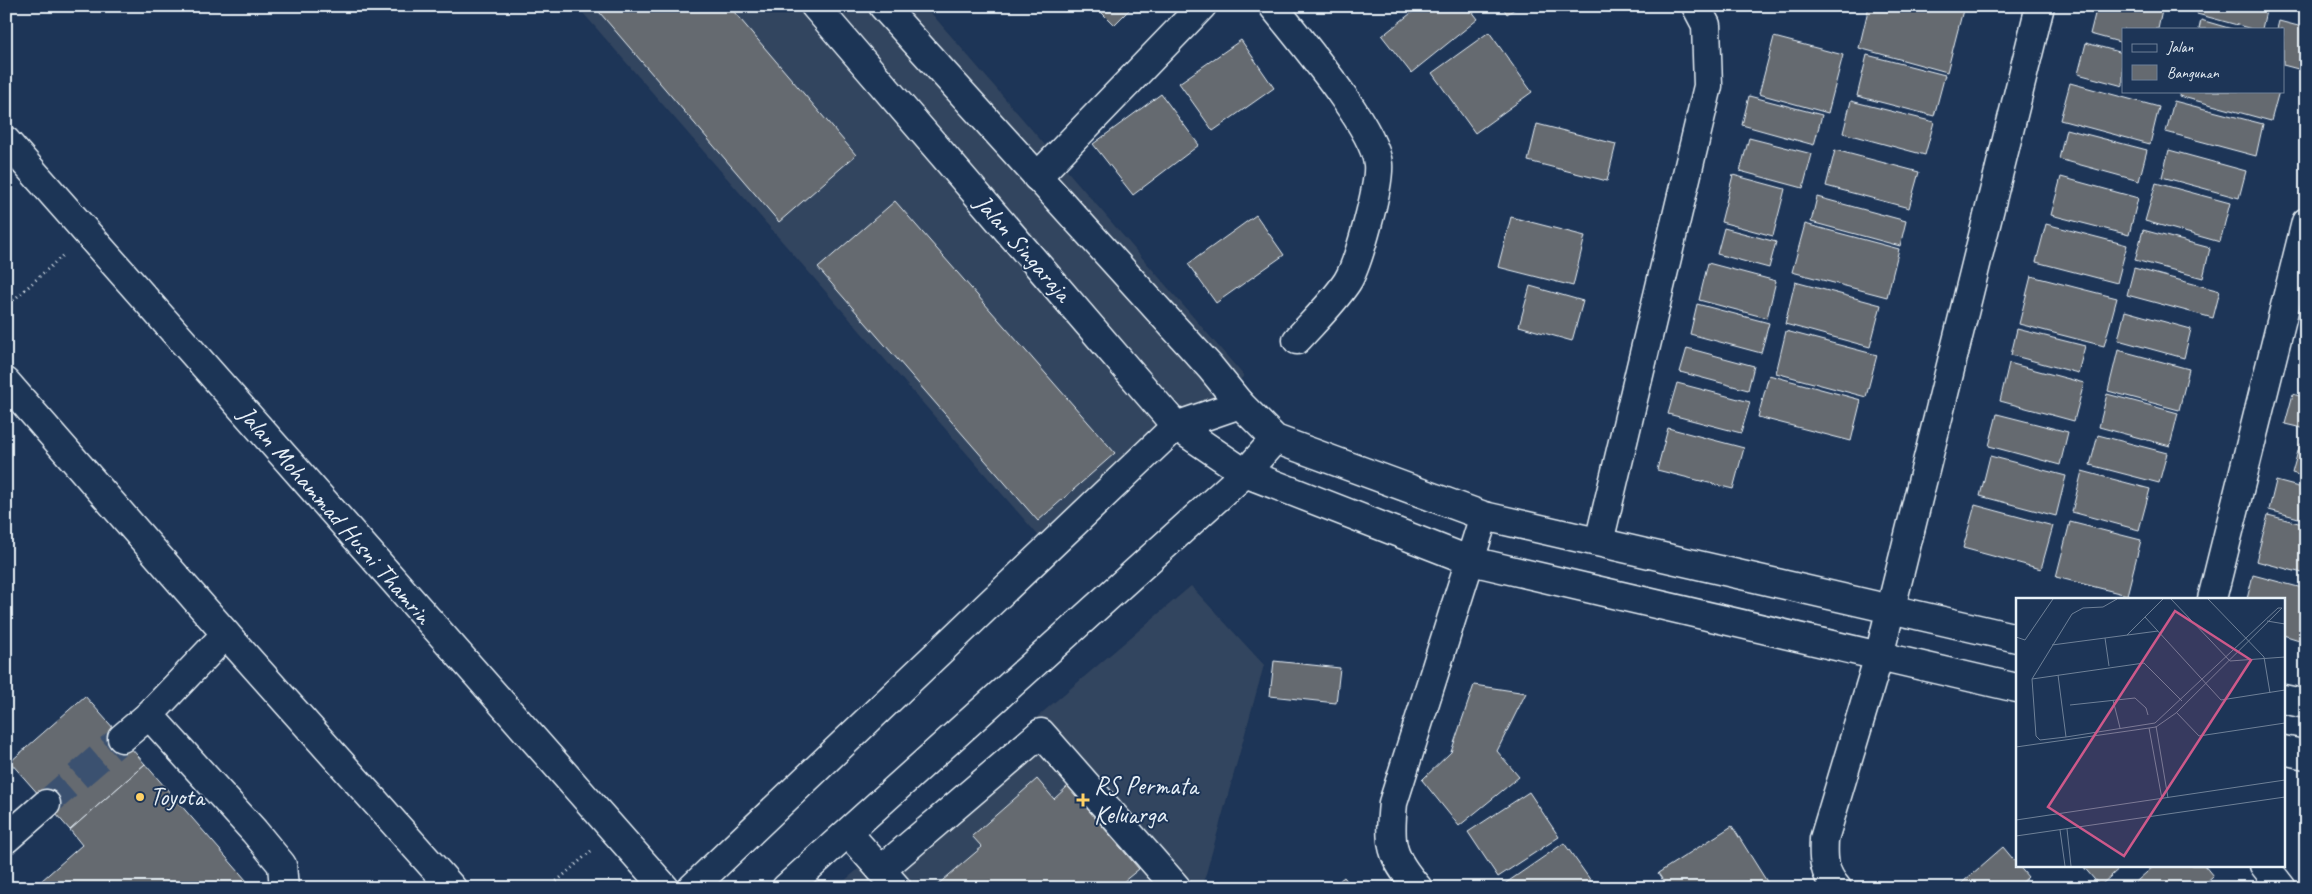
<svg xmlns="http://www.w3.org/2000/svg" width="2312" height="894" font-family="Caveat,sans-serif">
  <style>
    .built { fill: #33455e }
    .building { fill: #656a70; stroke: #e8f1f8 }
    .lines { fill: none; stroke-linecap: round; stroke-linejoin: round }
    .minor-tunnel { stroke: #3b516f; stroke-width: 28; stroke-dasharray: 28 14; stroke-linecap: butt }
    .minor-casing { stroke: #e8f1f8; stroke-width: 31 }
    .path { stroke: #e8f1f8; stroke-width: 3; stroke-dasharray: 1 4; stroke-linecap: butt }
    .minor { stroke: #1d3557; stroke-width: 28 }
    .poi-dot { fill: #ffd166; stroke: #1d3557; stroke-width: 2 }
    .labels { text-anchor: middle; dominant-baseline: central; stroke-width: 4; stroke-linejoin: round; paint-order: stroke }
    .street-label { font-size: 25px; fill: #e8f1f8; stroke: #1d3557 }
    .poi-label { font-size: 25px; fill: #e8f1f8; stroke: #1d3557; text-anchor: start }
    .inset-road { fill: none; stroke: #6e8097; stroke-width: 1 }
    .view { fill: #cd598a; fill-opacity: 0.15; stroke: #cd598a; stroke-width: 2.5 }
    .inset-edge { fill: none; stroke: #e8f1f8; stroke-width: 2.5 }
  </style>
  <rect width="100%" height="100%" fill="#1d3557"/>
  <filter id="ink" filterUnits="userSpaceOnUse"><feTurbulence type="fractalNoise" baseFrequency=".02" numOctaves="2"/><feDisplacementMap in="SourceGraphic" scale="10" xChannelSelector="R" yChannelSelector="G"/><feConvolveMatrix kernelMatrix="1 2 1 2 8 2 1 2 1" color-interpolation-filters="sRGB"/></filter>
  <g filter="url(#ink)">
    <g class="built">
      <path d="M 577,6 L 925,6 L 1244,376 L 1050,549 Z"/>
      <path d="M 1191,586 L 1264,665 L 1202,888 L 836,888 Z"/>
    </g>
    <g class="building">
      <path d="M 594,6 L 729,6 L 856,155 L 779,222 Z"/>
      <path d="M 1095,6 L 1133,6 L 1114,25 Z"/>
      <path d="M 1420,6 L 1468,6 L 1478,19 L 1411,73 L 1382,36 Z"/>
      <path d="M 1502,6 L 1519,6 L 1507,14 Z"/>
      <path d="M 1869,6 L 1948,6 L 1963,10 L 1947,72 L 1859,48 Z"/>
      <path d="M 2097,6 L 2163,6 L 2158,29 L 2123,29 L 2123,43 L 2090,34 Z"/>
      <path d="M 2199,6 L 2267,6 L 2262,29 L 2252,29 L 2197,14 Z"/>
      <path d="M 2201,20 L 2232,29 L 2199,29 Z"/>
      <path d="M 2279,21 L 2306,28 L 2306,55 L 2302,70 L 2283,65 L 2283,29 L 2277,29 Z"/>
      <path d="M 1489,32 L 1532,92 L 1475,133 L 1432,73 Z"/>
      <path d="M 1774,37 L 1843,55 L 1828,113 L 1759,94 Z"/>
      <path d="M 1241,40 L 1274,88 L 1213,131 L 1179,83 Z"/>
      <path d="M 2086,43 L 2123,53 L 2123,86 L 2078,74 Z"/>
      <path d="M 1867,55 L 1945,75 L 1934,116 L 1857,96 Z"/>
      <path d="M 2070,83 L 2159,107 L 2150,144 L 2060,120 Z"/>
      <path d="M 2180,91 L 2279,91 L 2271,121 L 2179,96 Z"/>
      <path d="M 1161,94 L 1199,145 L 1133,195 L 1093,144 Z"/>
      <path d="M 1749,96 L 1822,115 L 1814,145 L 1742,125 Z"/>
      <path d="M 1851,101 L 1934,122 L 1925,155 L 1843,133 Z"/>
      <path d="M 2174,101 L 2263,124 L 2256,156 L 2166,132 Z"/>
      <path d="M 1537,124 L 1616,144 L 1607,181 L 1528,161 Z"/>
      <path d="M 2066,129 L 2147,150 L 2139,181 L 2059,159 Z"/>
      <path d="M 1749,138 L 1812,154 L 1803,188 L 1740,171 Z"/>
      <path d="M 1835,150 L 1919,172 L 1909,208 L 1826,186 Z"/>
      <path d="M 2169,150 L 2246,171 L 2239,198 L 2162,177 Z"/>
      <path d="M 1733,175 L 1785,189 L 1773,236 L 1721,222 Z"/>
      <path d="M 2061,177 L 2138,198 L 2129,235 L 2051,215 Z"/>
      <path d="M 2156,183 L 2230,203 L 2220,242 L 2145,221 Z"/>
      <path d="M 1817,197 L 1906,221 L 1900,246 L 1811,222 Z"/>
      <path d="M 895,201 L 1115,453 L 1038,521 L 818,268 Z"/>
      <path d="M 1256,215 L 1284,255 L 1216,303 L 1188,264 Z"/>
      <path d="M 1511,217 L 1585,236 L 1573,286 L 1498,267 Z"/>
      <path d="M 1805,224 L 1899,249 L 1887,297 L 1792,272 Z"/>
      <path d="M 2046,224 L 2127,245 L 2117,283 L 2036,262 Z"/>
      <path d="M 1724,228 L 1776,242 L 1769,268 L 1717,254 Z"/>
      <path d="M 2143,230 L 2210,248 L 2203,278 L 2135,260 Z"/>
      <path d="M 1708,263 L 1776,281 L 1767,318 L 1699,300 Z"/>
      <path d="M 2134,268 L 2220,291 L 2213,318 L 2127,295 Z"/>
      <path d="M 2031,276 L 2117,298 L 2104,346 L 2019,324 Z"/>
      <path d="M 1795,282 L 1881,305 L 1870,347 L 1785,324 Z"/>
      <path d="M 1530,286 L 1583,301 L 1572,341 L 1519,326 Z"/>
      <path d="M 1697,304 L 1769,323 L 1761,353 L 1690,334 Z"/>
      <path d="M 2125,311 L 2191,329 L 2184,358 L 2118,340 Z"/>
      <path d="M 2017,329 L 2085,346 L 2078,373 L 2011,355 Z"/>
      <path d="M 1786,331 L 1877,355 L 1866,397 L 1776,373 Z"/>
      <path d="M 1687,348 L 1754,366 L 1748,390 L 1680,372 Z"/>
      <path d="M 2118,350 L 2189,369 L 2179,410 L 2108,391 Z"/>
      <path d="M 2009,363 L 2084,383 L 2074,421 L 2000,401 Z"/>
      <path d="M 1769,375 L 1861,400 L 1851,441 L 1758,417 Z"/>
      <path d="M 1677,383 L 1750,402 L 1741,433 L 1668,414 Z"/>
      <path d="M 2107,394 L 2178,413 L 2170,446 L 2099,427 Z"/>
      <path d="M 2293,394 L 2306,398 L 2306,429 L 2285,424 Z"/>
      <path d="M 1997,414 L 2068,432 L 2060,465 L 1989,446 Z"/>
      <path d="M 1668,428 L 1744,448 L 1733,489 L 1657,470 Z"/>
      <path d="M 2098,435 L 2167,453 L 2159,483 L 2090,465 Z"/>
      <path d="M 2300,444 L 2306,445 L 2306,477 L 2292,473 Z"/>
      <path d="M 1990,456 L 2066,476 L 2056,516 L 1980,496 Z"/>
      <path d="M 2082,471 L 2150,489 L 2139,530 L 2072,512 Z"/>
      <path d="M 2276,481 L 2306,489 L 2306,520 L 2269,510 Z"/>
      <path d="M 1975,505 L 2053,526 L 2041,569 L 1963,548 Z"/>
      <path d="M 2268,515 L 2306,525 L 2306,574 L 2256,561 Z"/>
      <path d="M 2070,522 L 2141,540 L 2127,595 L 2056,577 Z"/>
      <path d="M 2253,575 L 2306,589 L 2306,642 L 2283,635 L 2283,599 L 2247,599 Z"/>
      <path d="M 1274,661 L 1340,668 L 1336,703 L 1270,696 Z"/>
      <path d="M 1474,685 L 1526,693 L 1497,751 L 1519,777 L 1459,826 L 1422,780 L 1451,752 Z"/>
      <path d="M 85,696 L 145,764 L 70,830 L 10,762 Z"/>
      <path d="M 145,764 L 253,888 L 33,888 L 82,845 L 70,830 Z"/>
      <path d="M 1037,779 L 1054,799 L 1068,786 L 1139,869 L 1123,882 L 1128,888 L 938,888 L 936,886 L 982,847 L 972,836 Z"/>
      <path d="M 1529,792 L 1559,837 L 1498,877 L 1468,832 Z"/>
      <path d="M 1732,826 L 1771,888 L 1668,888 L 1658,873 Z"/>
      <path d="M 1564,843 L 1596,888 L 1500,888 L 1500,887 Z"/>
      <path d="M 2003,847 L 2028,877 L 2016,888 L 1956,888 Z"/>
      <path d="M 2082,865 L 2123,865 L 2100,886 Z"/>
      <path d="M 2155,865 L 2204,865 L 2213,876 L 2200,888 L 2129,888 Z"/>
      <path d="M 1344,877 L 1353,888 L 1330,888 Z"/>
    </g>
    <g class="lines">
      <path class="minor-tunnel" d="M 46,804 L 122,738"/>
      <defs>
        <g id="minor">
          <path d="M 815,6 L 1176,426 L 1245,473 L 1471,561 L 2017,688"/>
          <path d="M 883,6 L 1210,367 L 1240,404 L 1275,439 L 1484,516 L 2017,638"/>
          <path d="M 1273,6 C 1298,38 1374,126 1378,164 C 1380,185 1358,265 1347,282 C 1333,303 1314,321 1297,340"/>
          <path d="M 6,141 L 665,888"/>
          <path d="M 1037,177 L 1202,6"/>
          <path d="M 6,382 L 226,634 L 452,888"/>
          <path d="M 1599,542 L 1708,86 L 1706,25 L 1696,6"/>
          <path d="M 2212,599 L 2306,222"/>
          <path d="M 226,634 L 149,715 L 254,831 L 282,865 L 284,888"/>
          <path d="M 2283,699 L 2306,704"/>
          <path d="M 122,738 L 149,715"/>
          <path d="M 2283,750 L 2306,755"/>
          <path d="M 848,833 L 897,888"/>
          <path d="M 6,839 L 46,804"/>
          <path d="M 2264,865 L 2282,888"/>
          <path d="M 881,870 L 1041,733 L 1176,887"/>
          <path d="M 692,888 L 1176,426 L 1240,404"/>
          <path d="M 786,888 L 1245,473 L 1275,439"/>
          <path d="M 1418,888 C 1390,856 1389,844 1393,803 L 1484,516"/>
          <path d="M 1837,888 C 1823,872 1823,858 1824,839 L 1879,656 L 2040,6"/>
        </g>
      </defs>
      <use href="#minor" class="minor-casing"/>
      <g class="path">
        <path d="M 6,307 L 63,255"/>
        <path d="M 549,888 L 591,851"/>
      </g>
      <use href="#minor" class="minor"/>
    </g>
  </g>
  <g class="poi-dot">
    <circle cx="140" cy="797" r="5"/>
    <path d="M1080.5 792.5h5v5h5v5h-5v5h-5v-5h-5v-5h5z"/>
  </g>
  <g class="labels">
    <g class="street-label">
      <text transform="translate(1023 248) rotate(49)">Jalan Singaraja</text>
      <text transform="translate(335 515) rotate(49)">Jalan Mohammad Husni Thamrin</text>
    </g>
    <g class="poi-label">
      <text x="1094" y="786">RS Permata<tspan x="1094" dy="29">Keluarga</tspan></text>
      <text x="150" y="797">Toyota</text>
    </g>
  </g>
  <g transform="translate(2016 598)">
    <rect width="269" height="269" fill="#1d3557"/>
    <path class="inset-road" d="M 155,1 L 214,63 L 269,59M 192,1 L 248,59 L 254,95M 129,19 L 205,102 L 269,92M 251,23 L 269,26M 111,37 L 147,1M 0,39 L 9,42 L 37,1M 89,40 L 93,68M 36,47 L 142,33M 42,77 L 50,139 L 24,142 L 20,138 L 16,81 L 56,16 L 67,10 L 87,9 L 101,1M 16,81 L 128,65 L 166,103M 97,102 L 104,130M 54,107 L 119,100 L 130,110 L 132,117M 160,114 L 183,138 L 269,125M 140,128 L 152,200M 133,130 L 146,201M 0,149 L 140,129 L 160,115 L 266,10 L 262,10 L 139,125 L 50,139M 0,222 L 269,182M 51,231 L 55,268M 44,232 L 49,268M 0,238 L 269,199"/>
    <path class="view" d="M 159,13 L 235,62 L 108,258 L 32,209 Z"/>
    <rect width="269" height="269" class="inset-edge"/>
  </g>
  <rect width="2312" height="894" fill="none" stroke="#1d3557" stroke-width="25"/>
  <rect x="12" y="12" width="2287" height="869" fill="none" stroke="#e8f1f8" stroke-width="2" filter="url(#ink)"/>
  <rect x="2122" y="28" width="162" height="65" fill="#1d3557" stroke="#6e8097"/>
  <rect x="2132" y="44" width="25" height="8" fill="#1d3557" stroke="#6e8097"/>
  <text x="2167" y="52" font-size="15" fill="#e8f1f8">Jalan</text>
  <rect x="2132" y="65" width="25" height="15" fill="#656a70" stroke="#6e8097"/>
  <text x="2167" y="78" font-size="15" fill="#e8f1f8">Bangunan</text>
</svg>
